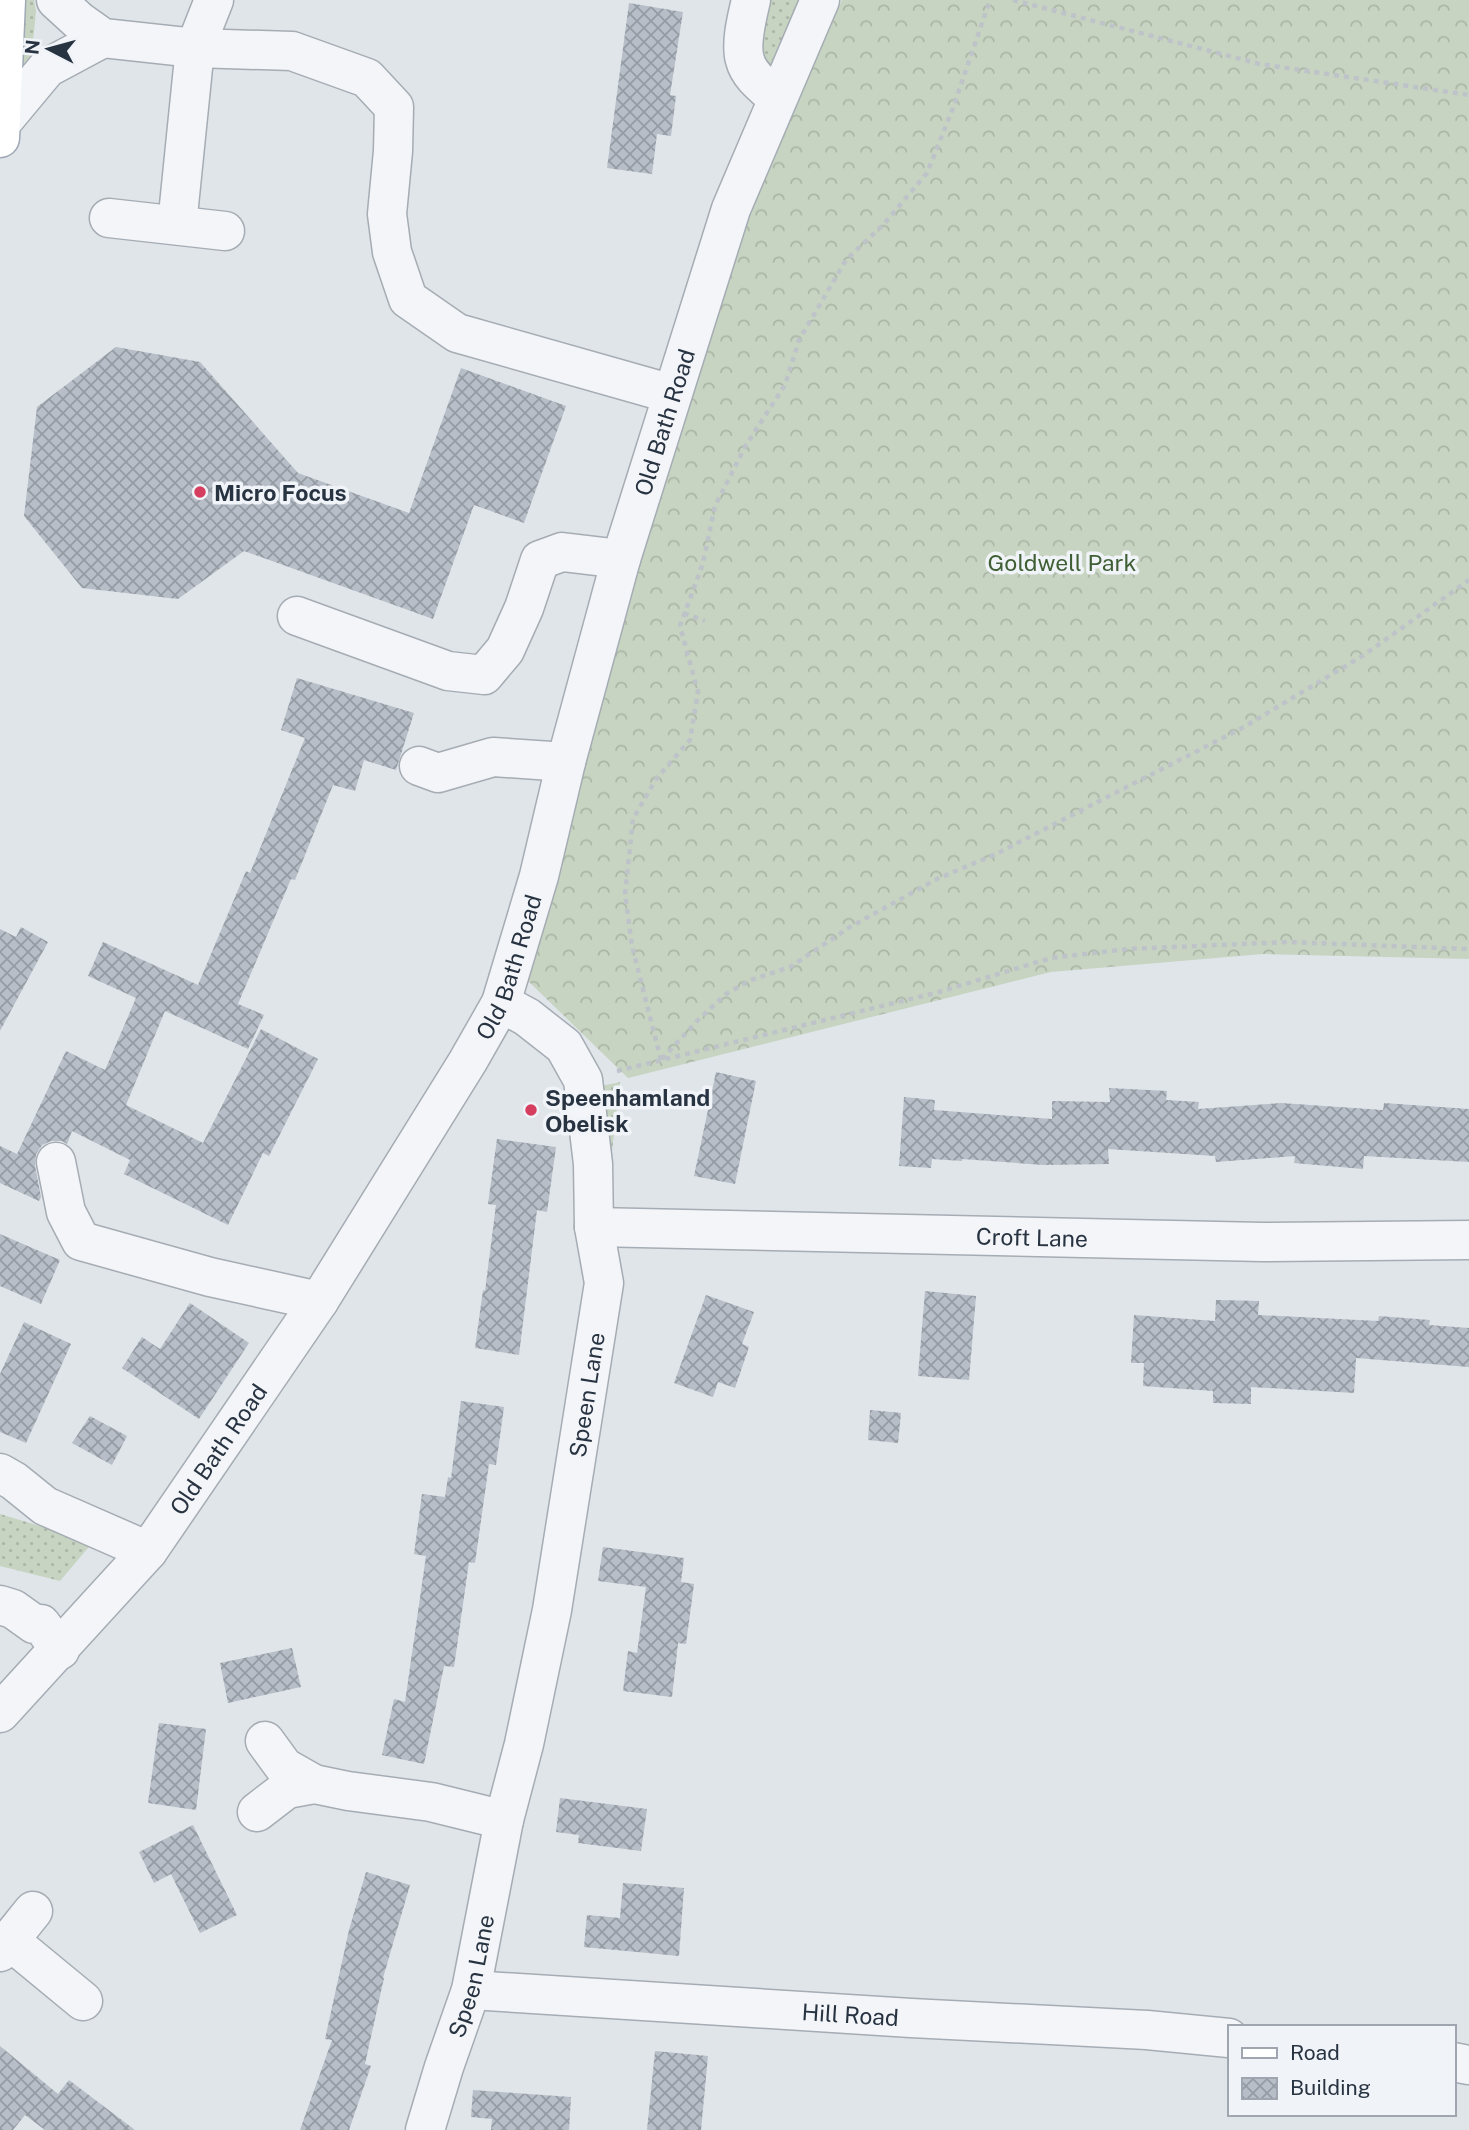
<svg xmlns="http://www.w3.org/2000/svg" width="1469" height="2130" font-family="'Public Sans',sans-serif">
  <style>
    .grass { fill: url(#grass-dots) }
    .forest { fill: url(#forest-crowns) }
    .building { fill: url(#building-cross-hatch) }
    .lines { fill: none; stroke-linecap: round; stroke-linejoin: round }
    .minor-casing { stroke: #a5acb4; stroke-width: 41 }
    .major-casing { stroke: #9faab6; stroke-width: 41 }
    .path { stroke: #bec3c9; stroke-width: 4.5; stroke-dasharray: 5 5; stroke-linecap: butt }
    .minor { stroke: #f3f5f8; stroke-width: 38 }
    .major { stroke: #fff; stroke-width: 38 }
    .poi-dot { fill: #d63e60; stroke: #f0f3f7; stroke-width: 2.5 }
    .labels { text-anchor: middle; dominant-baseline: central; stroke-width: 7; stroke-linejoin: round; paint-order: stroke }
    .street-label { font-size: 23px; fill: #283342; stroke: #f0f3f7 }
    .poi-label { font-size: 23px; font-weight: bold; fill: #283342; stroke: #f0f3f7; text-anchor: start }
    .park-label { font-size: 23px; fill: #3f5f34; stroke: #f0f3f7 }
  </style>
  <defs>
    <pattern id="grass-dots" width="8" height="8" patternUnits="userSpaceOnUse" patternTransform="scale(1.75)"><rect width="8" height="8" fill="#c7d4c1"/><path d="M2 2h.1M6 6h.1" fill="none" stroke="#abb6a7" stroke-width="1.8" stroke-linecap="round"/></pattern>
    <pattern id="forest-crowns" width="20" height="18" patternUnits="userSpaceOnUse" patternTransform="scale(1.75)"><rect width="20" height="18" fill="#c7d4c1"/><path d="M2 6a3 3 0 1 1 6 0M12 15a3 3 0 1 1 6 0" fill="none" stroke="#abb6a7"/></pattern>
    <pattern id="building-cross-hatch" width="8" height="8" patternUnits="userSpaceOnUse" patternTransform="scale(1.75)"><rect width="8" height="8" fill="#b7bec7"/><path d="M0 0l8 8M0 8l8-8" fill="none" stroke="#959ba3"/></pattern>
  </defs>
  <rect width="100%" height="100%" fill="#e0e5ea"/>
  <g class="grass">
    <path d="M 21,0 L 34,0 L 36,11 L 31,61 L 17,73 Z"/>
    <path d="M 751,0 L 819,0 L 777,96 L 745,30 Z"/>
    <path d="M 620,1082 L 604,1221 L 587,1089 Z"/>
    <path d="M 0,1514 L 93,1542 L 60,1581 L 0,1566 Z"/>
  </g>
  <path class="forest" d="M 842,0 L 1469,0 L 1469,959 L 1263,954 L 1051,972 L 628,1078 L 524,977 L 634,567 L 748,214 Z"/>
  <g class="building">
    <path d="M 629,3 L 683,12 L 670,95 L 676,96 L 671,136 L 657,134 L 652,174 L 607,168 Z"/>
    <path d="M 116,347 L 200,362 L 298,473 L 409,513 L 461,368 L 566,406 L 524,523 L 474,505 L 433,619 L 244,551 L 178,599 L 82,588 L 24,516 L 37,407 Z"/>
    <path d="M 297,678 L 414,713 L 396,770 L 364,760 L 355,791 L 333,785 L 295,880 L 291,879 L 238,1004 L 264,1015 L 248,1049 L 165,1011 L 126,1105 L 203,1143 L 261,1029 L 318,1059 L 269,1156 L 263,1153 L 228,1225 L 124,1174 L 130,1160 L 72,1131 L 67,1144 L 62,1141 L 51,1141 L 42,1145 L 36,1154 L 35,1166 L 41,1197 L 39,1201 L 0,1183 L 0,1146 L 17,1154 L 66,1051 L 105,1070 L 136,998 L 88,976 L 103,942 L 198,985 L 246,871 L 250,873 L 305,738 L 281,730 Z"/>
    <path d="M 21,927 L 48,942 L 0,1031 L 0,929 L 16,937 Z"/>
    <path d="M 716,1072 L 756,1081 L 735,1184 L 694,1176 Z"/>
    <path d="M 1109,1088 L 1167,1091 L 1166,1100 L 1199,1102 L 1198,1109 L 1281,1103 L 1383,1110 L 1384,1103 L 1469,1109 L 1469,1162 L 1364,1156 L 1363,1169 L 1294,1163 L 1295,1156 L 1216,1162 L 1215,1156 L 1108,1149 L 1109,1164 L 1044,1165 L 962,1159 L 962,1161 L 932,1159 L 931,1168 L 899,1166 L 904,1097 L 935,1100 L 934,1110 L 1052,1119 L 1052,1101 L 1110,1102 Z"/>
    <path d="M 497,1139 L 556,1147 L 547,1212 L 537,1210 L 519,1355 L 475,1348 L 483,1290 L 485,1291 L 496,1205 L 488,1204 Z"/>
    <path d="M 0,1234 L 60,1260 L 41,1304 L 0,1286 Z"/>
    <path d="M 925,1291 L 976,1296 L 969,1380 L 918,1376 Z"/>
    <path d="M 706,1295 L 754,1312 L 742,1344 L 749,1347 L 735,1388 L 718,1382 L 713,1397 L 674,1383 Z"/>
    <path d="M 1216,1300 L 1259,1301 L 1258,1315 L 1378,1321 L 1379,1316 L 1430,1320 L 1429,1325 L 1469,1328 L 1469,1367 L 1356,1358 L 1354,1393 L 1251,1387 L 1251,1404 L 1213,1403 L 1213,1391 L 1143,1386 L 1144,1363 L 1131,1363 L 1134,1315 L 1215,1321 Z"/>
    <path d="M 190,1303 L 249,1343 L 199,1419 L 122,1368 L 142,1337 L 160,1349 Z"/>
    <path d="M 24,1322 L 71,1344 L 26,1443 L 0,1432 L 0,1374 Z"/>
    <path d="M 461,1401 L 504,1407 L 496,1465 L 489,1464 L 475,1563 L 469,1562 L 454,1667 L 444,1666 L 424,1764 L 382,1755 L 394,1699 L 405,1702 L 426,1556 L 414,1554 L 422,1494 L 445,1497 L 448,1477 L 451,1478 Z"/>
    <path d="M 870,1410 L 901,1413 L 898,1443 L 868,1440 Z"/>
    <path d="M 90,1416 L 127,1436 L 112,1465 L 72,1443 Z"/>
    <path d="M 603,1547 L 684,1558 L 681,1582 L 694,1584 L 686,1644 L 678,1643 L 672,1697 L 623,1691 L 628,1651 L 637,1653 L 646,1587 L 598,1581 Z"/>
    <path d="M 292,1648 L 301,1687 L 228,1703 L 220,1663 Z"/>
    <path d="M 159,1723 L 206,1729 L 196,1810 L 148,1803 Z"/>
    <path d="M 560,1798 L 647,1809 L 641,1851 L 578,1843 L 579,1835 L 556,1832 Z"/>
    <path d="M 193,1825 L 237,1915 L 200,1933 L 171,1874 L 154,1883 L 139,1852 Z"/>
    <path d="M 366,1872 L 410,1885 L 383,1978 L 384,1978 L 365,2064 L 371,2066 L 349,2130 L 300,2130 L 332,2040 L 325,2039 L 349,1930 Z"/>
    <path d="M 623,1883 L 684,1888 L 679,1956 L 584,1947 L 587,1915 L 620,1918 Z"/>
    <path d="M 0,2046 L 58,2094 L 69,2080 L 135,2130 L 45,2130 L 25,2115 L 13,2130 L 0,2130 Z"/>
    <path d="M 655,2051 L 708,2056 L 701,2130 L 647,2130 Z"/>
    <path d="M 473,2090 L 571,2097 L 569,2130 L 491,2130 L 492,2119 L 471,2117 Z"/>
  </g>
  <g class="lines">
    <defs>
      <g id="minor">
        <path d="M 56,0 L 79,21 L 103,38 L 195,48 L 292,51 L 367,78 L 394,107 L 393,151 L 387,214 L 392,252 L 408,299 L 457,333 L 672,394"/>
        <path d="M 751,0 C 747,17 740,44 745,60 C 749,76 765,87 777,98"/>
        <path d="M 2,122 L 47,68 L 103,38"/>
        <path d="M 109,218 L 225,231"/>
        <path d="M 177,225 L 195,48 L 214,0"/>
        <path d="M 297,616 L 448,671 L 484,675 L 505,650 L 524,608 L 540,560 L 562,552 L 621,559"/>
        <path d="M 419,766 L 438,773 L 493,757 L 566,762"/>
        <path d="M 56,1162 L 66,1212 L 81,1241 L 210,1277 L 319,1301"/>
        <path id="s1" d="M 594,1227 L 1262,1242 L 1469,1240"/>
        <path d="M 0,1473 L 14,1481 L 45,1506 L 148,1551"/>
        <path d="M 0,1605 L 13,1609 L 34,1624 L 41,1624 L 60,1650"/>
        <path id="s2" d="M 0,1713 L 148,1551 L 319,1301 L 468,1061 L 501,1003 L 539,876 L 566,762 L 621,559 L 731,209 L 820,0"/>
        <path d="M 265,1741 L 284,1767 L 314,1784 L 348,1791 L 431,1802 L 504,1820"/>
        <path d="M 257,1812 L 287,1789 L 314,1784"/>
        <path d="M 9,1940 L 83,2001"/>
        <path d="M 0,1952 L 33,1911"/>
        <path id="s3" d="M 471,1990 L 911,2018 L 1147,2030 L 1229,2038"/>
        <path d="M 1453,2062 L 1469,2065"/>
        <path id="s4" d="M 425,2130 L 444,2067 L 471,1990 L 504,1820 L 524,1744 L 552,1610 L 604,1283 L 594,1227 L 593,1164 L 583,1080 L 564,1046 L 527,1017 L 501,1003"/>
      </g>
      <path id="major" d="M 0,138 L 6,0"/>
    </defs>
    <use href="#minor" class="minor-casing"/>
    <use href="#major" class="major-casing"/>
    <g class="path">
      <path d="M 1013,0 L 1260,64 L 1469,95"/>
      <path d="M 684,613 L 705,621"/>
      <path d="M 662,1059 L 698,1020 L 726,994 L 751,980 L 790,967 L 850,927 L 937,879 L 996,854 L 1244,727 L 1364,655 L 1469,580"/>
      <path d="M 661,1060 L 632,946 L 625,894 L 633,819 L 656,779 L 690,740 L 698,692 L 680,626 L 703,563 L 715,506 L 746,445 L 785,385 L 799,340 L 846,260 L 884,224 L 927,173 L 953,108 L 990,0"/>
      <path d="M 617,1071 L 939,992 L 1051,958 L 1128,949 L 1287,942 L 1469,949"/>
    </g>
    <use href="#minor" class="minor"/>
    <use href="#major" class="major"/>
  </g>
  <g class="poi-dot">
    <circle cx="200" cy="492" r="7"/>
    <circle cx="531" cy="1110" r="7"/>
  </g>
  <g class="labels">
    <g class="street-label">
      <text stroke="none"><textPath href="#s2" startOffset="1475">Old Bath Road</textPath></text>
      <text stroke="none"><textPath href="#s2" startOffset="908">Old Bath Road</textPath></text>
      <text stroke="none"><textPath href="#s1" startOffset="438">Croft Lane</textPath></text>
      <text stroke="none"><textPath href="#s4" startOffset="754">Speen Lane</textPath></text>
      <text stroke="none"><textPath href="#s2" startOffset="343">Old Bath Road</textPath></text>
      <text stroke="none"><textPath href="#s4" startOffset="161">Speen Lane</textPath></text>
      <text stroke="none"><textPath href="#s3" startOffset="380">Hill Road</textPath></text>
    </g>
    <g class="poi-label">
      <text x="214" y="492">Micro Focus</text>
      <text x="545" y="1097">Speenhamland<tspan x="545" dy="26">Obelisk</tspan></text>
    </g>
    <g class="park-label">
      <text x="1062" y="562">Goldwell Park</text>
    </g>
  </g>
  <rect x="1228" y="2025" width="228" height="91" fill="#f0f3f7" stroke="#a0a6af" stroke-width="2"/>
  <rect x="1242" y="2048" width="35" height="10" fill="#ffffff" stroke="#a0a6af" stroke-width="2"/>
  <text x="1290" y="2060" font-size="21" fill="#283342">Road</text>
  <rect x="1242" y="2078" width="35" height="21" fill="url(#building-cross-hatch)" stroke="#a0a6af" stroke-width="2"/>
  <text x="1290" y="2095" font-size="21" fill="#283342">Building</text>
  <g transform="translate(49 49) rotate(276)" stroke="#f0f3f7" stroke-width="5" paint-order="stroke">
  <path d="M0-5L12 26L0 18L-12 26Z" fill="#283342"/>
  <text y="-10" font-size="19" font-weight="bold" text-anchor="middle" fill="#283342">N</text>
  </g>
</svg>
